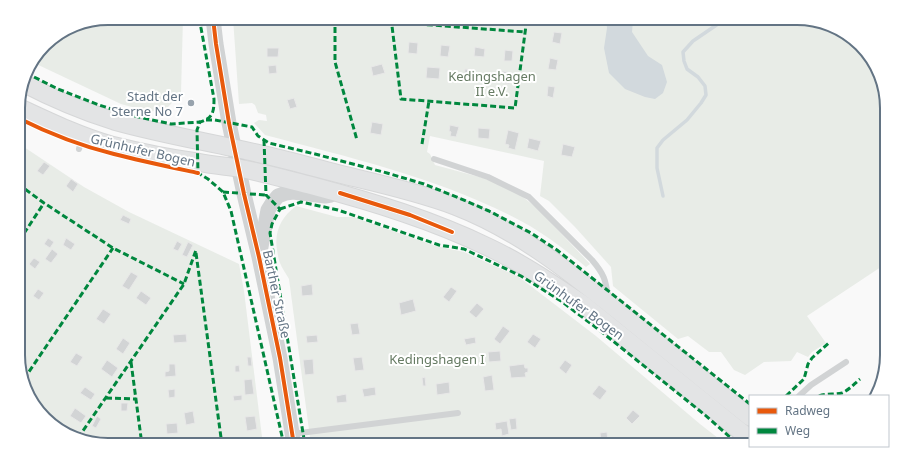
<svg xmlns="http://www.w3.org/2000/svg" width="905" height="463" font-family="'Noto Sans',sans-serif">
  <style>
    .green { fill: #e8ece7 }
    .water { fill: #d2d9dd }
    .lines { fill: none; stroke-linecap: round; stroke-linejoin: round }
    .stream { stroke: #d2d9dd; stroke-width: 3.5 }
    .building { fill: #d2d4d5; stroke: #e8e8e8 }
    .secondary-casing { stroke: #d6d7d8; stroke-width: 19 }
    .service { stroke: #d1d3d4; stroke-width: 6 }
    .tertiary { stroke: #d1d3d4; stroke-width: 15 }
    .secondary { stroke: #e3e4e5; stroke-width: 17 }
    .quiet { stroke: #00873e; stroke-width: 3; stroke-dasharray: 6 3; stroke-linecap: butt }
    .cycleway-casing { stroke: #fff; stroke-width: 6 }
    .cycleway { stroke: #e8590c; stroke-width: 4 }
    .poi-dot { fill: #98a3ad; stroke: #fff; stroke-width: 1.5 }
    .labels { text-anchor: middle; dominant-baseline: central; stroke-width: 4; stroke-linejoin: round; paint-order: stroke }
    .park-label { font-size: 13px; fill: #667b63; stroke: #fff }
    .poi-label { font-size: 13px; fill: #637484; stroke: #fff; text-anchor: end }
    .street-label { font-size: 13px; fill: #637484; stroke: #fff }
    .rim { fill: none; stroke: #637484; stroke-width: 2 }
  </style>
  <rect width="100%" height="100%" fill="#f9f9f9"/>
  <g class="green">
    <path d="M 108,18 L 183,18 L 181,93 L 168,107 L 150,112 L 121,104 L 32,62 L 48,40 L 74,25 Z"/>
    <path d="M 233,18 L 797,18 L 837,27 L 869,53 L 886,96 L 887,263 L 807,316 L 826,343 L 812,352 L 808,357 L 797,352 L 791,361 L 764,362 L 745,375 L 734,370 L 721,352 L 709,352 L 688,336 L 678,339 L 613,286 L 611,267 L 575,227 L 549,201 L 540,196 L 544,161 L 430,136 L 427,152 L 430,154 L 435,165 L 487,179 L 519,194 L 537,208 L 590,264 L 586,267 C 569,253 550,238 530,226 C 448,180 355,159 265,135 L 254,123 L 259,120 L 267,121 L 266,115 L 258,113 L 255,105 L 252,103 L 239,104 Z"/>
    <path d="M 18,143 L 84,187 L 129,212 L 239,264 L 244,291 L 263,445 L 108,445 L 68,436 L 36,410 L 19,367 Z"/>
    <path d="M 296,206 L 337,217 L 353,217 L 436,246 L 464,252 L 519,277 L 596,336 L 700,424 L 727,445 L 311,445 L 289,279 C 286,274 282,268 280,263 C 278,259 278,254 277,250 C 274,232 281,217 296,206 Z"/>
  </g>
  <path class="water" d="M 606,18 L 629,18 L 633,21 L 632,32 L 648,56 L 662,65 L 667,82 L 663,93 L 655,99 L 645,97 L 625,89 L 609,73 L 604,48 L 607,28 Z"/>
  <g class="lines">
    <path class="stream" d="M 663,196 L 657,168 L 657,148 L 663,140 L 687,120 L 701,103 L 706,95 L 705,86 L 698,77 L 687,69 L 684,61 L 683,52 L 693,41 L 718,24 L 721,18"/>
  </g>
  <g class="building">
    <path d="M 554,32 L 562,33 L 560,44 L 552,42 Z"/>
    <path d="M 409,42 L 418,43 L 417,54 L 408,53 Z"/>
    <path d="M 441,45 L 450,46 L 448,57 L 440,56 Z"/>
    <path d="M 475,47 L 485,49 L 484,57 L 474,56 Z"/>
    <path d="M 267,48 L 279,48 L 278,57 L 267,57 Z"/>
    <path d="M 505,50 L 513,51 L 512,61 L 504,61 Z"/>
    <path d="M 550,58 L 558,60 L 556,70 L 548,69 Z"/>
    <path d="M 382,64 L 385,73 L 373,76 L 371,67 Z"/>
    <path d="M 276,65 L 277,73 L 269,74 L 268,66 Z"/>
    <path d="M 427,67 L 440,68 L 439,79 L 426,78 Z"/>
    <path d="M 465,69 L 473,70 L 473,81 L 464,80 Z"/>
    <path d="M 503,71 L 511,73 L 509,84 L 501,82 Z"/>
    <path d="M 548,86 L 555,87 L 553,98 L 547,96 Z"/>
    <path d="M 294,98 L 297,107 L 290,109 L 287,100 Z"/>
    <path d="M 372,122 L 383,124 L 381,135 L 370,133 Z"/>
    <path d="M 450,125 L 459,127 L 456,137 L 450,136 L 451,132 L 449,131 Z"/>
    <path d="M 478,128 L 490,129 L 489,139 L 478,138 Z"/>
    <path d="M 508,130 L 519,133 L 515,150 L 508,148 L 509,145 L 505,144 Z"/>
    <path d="M 529,138 L 541,141 L 538,151 L 527,148 Z"/>
    <path d="M 563,144 L 575,147 L 572,157 L 561,155 Z"/>
    <path d="M 44,162 L 50,166 L 43,175 L 37,171 Z"/>
    <path d="M 71,179 L 78,184 L 73,192 L 66,186 Z"/>
    <path d="M 123,215 L 131,219 L 129,224 L 120,220 Z"/>
    <path d="M 48,238 L 54,242 L 50,248 L 44,244 Z"/>
    <path d="M 66,238 L 75,244 L 71,250 L 63,245 Z"/>
    <path d="M 177,241 L 182,244 L 178,251 L 173,249 Z"/>
    <path d="M 188,242 L 193,245 L 187,257 L 182,255 Z"/>
    <path d="M 52,249 L 58,254 L 51,263 L 45,259 Z"/>
    <path d="M 34,258 L 40,262 L 35,269 L 29,264 Z"/>
    <path d="M 131,272 L 138,276 L 129,290 L 122,286 Z"/>
    <path d="M 312,284 L 313,295 L 302,296 L 301,286 Z"/>
    <path d="M 451,287 L 457,291 L 449,302 L 443,297 Z"/>
    <path d="M 38,289 L 44,293 L 39,300 L 33,296 Z"/>
    <path d="M 141,291 L 151,298 L 146,305 L 136,298 Z"/>
    <path d="M 413,299 L 416,311 L 401,315 L 399,303 Z"/>
    <path d="M 477,303 L 484,309 L 476,318 L 469,312 Z"/>
    <path d="M 103,309 L 111,314 L 104,324 L 96,319 Z"/>
    <path d="M 358,323 L 360,334 L 352,335 L 350,324 Z"/>
    <path d="M 503,326 L 510,331 L 500,344 L 494,339 Z"/>
    <path d="M 186,334 L 187,342 L 174,343 L 173,335 Z"/>
    <path d="M 533,334 L 541,339 L 535,348 L 527,342 Z"/>
    <path d="M 317,335 L 318,342 L 307,343 L 306,336 Z"/>
    <path d="M 475,337 L 476,343 L 466,345 L 464,339 Z"/>
    <path d="M 123,338 L 130,343 L 123,354 L 116,349 Z"/>
    <path d="M 500,351 L 501,361 L 489,362 L 488,352 Z"/>
    <path d="M 76,353 L 83,357 L 77,366 L 70,362 Z"/>
    <path d="M 247,357 L 251,357 L 252,366 L 248,366 Z"/>
    <path d="M 362,357 L 364,370 L 355,371 L 353,358 Z"/>
    <path d="M 313,359 L 314,374 L 305,375 L 303,360 Z"/>
    <path d="M 107,360 L 118,368 L 112,377 L 101,369 Z"/>
    <path d="M 565,360 L 572,365 L 566,374 L 559,368 Z"/>
    <path d="M 169,364 L 175,364 L 176,376 L 165,377 L 165,372 L 169,371 Z"/>
    <path d="M 524,364 L 525,368 L 528,368 L 528,372 L 525,373 L 526,377 L 511,378 L 509,366 Z"/>
    <path d="M 239,365 L 240,372 L 235,372 L 235,366 Z"/>
    <path d="M 492,375 L 494,390 L 485,391 L 483,377 Z"/>
    <path d="M 425,377 L 426,386 L 423,386 L 422,378 Z"/>
    <path d="M 252,379 L 254,394 L 245,395 L 244,380 Z"/>
    <path d="M 449,382 L 450,393 L 437,395 L 436,384 Z"/>
    <path d="M 599,385 L 607,391 L 600,400 L 592,394 Z"/>
    <path d="M 85,387 L 95,394 L 91,400 L 80,393 Z"/>
    <path d="M 375,387 L 376,395 L 364,397 L 362,389 Z"/>
    <path d="M 175,389 L 175,397 L 169,398 L 168,390 Z"/>
    <path d="M 346,394 L 347,402 L 337,403 L 336,396 Z"/>
    <path d="M 242,395 L 242,400 L 234,401 L 233,396 Z"/>
    <path d="M 121,403 L 128,403 L 127,411 L 121,411 Z"/>
    <path d="M 75,408 L 86,416 L 81,423 L 70,416 Z"/>
    <path d="M 633,410 L 640,416 L 632,424 L 626,418 Z"/>
    <path d="M 193,411 L 195,423 L 186,425 L 184,413 Z"/>
    <path d="M 97,416 L 101,419 L 96,428 L 92,426 Z"/>
    <path d="M 255,416 L 257,429 L 247,431 L 245,417 Z"/>
    <path d="M 516,418 L 517,429 L 511,430 L 509,419 Z"/>
    <path d="M 507,421 L 509,434 L 502,436 L 501,429 L 496,430 L 495,423 Z"/>
    <path d="M 177,423 L 178,433 L 167,434 L 166,424 Z"/>
    <path d="M 607,432 L 608,443 L 601,443 L 600,433 Z"/>
    <path d="M 660,438 L 666,442 L 663,445 L 654,445 Z"/>
  </g>
  <g class="lines">
    <defs>
      <g id="secondary">
        <path d="M 23,83 C 52,98 82,111 114,121 C 164,135 215,143 265,155 C 296,162 326,171 356,178 C 390,186 423,194 455,206 C 520,231 572,274 626,317 C 667,350 708,384 750,417"/>
        <path d="M 18,107 C 48,121 79,136 111,145 C 139,152 168,158 197,162 C 211,165 225,166 239,168 C 264,173 289,180 313,186 C 373,202 432,220 488,247 C 522,263 553,284 584,305 L 750,439"/>
      </g>
    </defs>
    <use href="#secondary" class="secondary-casing"/>
    <g class="service">
      <path d="M 79,149 L 82,137"/>
      <path d="M 434,159 L 488,177 L 529,197 L 592,260 C 604,274 606,280 608,298"/>
      <path d="M 799,396 L 811,385 L 846,362"/>
      <path d="M 292,434 L 458,413"/>
    </g>
    <g class="tertiary">
      <path d="M 213,18 L 216,44 L 229,123 L 244,194 L 259,257 L 280,358 L 294,445"/>
      <path d="M 260,252 L 268,210 L 273,202 L 278,196 L 286,193 L 293,192 L 325,196 L 331,195"/>
    </g>
    <use href="#secondary" class="secondary"/>
    <g class="quiet">
      <path d="M 200,18 L 201,28 L 214,99 C 214,112 213,118 200,122 L 197,130 L 198,173 L 208,179 L 223,192 L 231,211 L 284,445"/>
      <path d="M 335,18 L 335,62 L 357,140"/>
      <path d="M 391,18 L 401,99 L 515,108 L 527,18"/>
      <path d="M 391,22 L 525,32"/>
      <path d="M 26,73 L 58,89 L 99,105 L 134,116 L 171,124 L 200,122"/>
      <path d="M 206,120 L 215,120 L 252,127 L 258,136 L 269,143 L 315,154 L 387,173 L 424,184 L 459,198 L 489,211 L 531,233 L 557,250 L 750,404"/>
      <path d="M 264,140 L 266,195 L 280,209 L 272,224 L 270,233 L 305,445"/>
      <path d="M 422,144 L 429,101"/>
      <path d="M 18,184 L 44,203 L 113,248 L 184,284"/>
      <path d="M 223,192 L 266,195"/>
      <path d="M 280,209 L 301,202 L 338,210 L 439,245 L 464,249 L 521,276 L 561,301 L 598,329 L 705,415 L 739,445"/>
      <path d="M 19,241 L 44,203"/>
      <path d="M 196,253 L 222,445"/>
      <path d="M 131,362 L 142,445"/>
      <path d="M 24,379 L 113,248"/>
      <path d="M 786,396 L 804,379 L 808,364 L 812,358 L 830,342"/>
      <path d="M 819,396 C 827,393 834,395 842,393 C 849,390 854,384 860,379"/>
      <path d="M 106,398 L 136,399"/>
      <path d="M 78,438 L 184,284 L 196,250"/>
    </g>
    <defs>
      <g id="cycleway">
        <path d="M 213,18 L 216,44 L 229,123 L 244,194 L 259,257 L 280,358 L 294,445"/>
        <path d="M 18,118 C 48,133 81,146 114,154 C 141,161 170,167 198,173"/>
        <path d="M 340,193 L 410,215 L 452,232"/>
      </g>
    </defs>
    <use href="#cycleway" class="cycleway-casing"/>
    <use href="#cycleway" class="cycleway"/>
  </g>
  <circle class="poi-dot" cx="191" cy="103" r="4"/>
  <g class="labels">
    <g class="park-label">
      <text x="492" y="76">Kedingshagen<tspan x="492" dy="15">II e.V.</tspan></text>
      <text x="437" y="359">Kedingshagen I</text>
    </g>
    <g class="poi-label">
      <text x="183" y="96">Stadt der<tspan x="183" dy="15">Sterne No 7</tspan></text>
    </g>
    <g class="street-label">
      <text transform="translate(143 150) rotate(13)">Grünhufer Bogen</text>
      <text transform="translate(277 294) rotate(78)">Barther Straße</text>
      <text transform="translate(579 305) rotate(36)">Grünhufer Bogen</text>
    </g>
  </g>
  <path d="M0 0H905V463H0ZM108 25H797A83 83 0 0 1 880 108V355A83 83 0 0 1 797 438H108A83 83 0 0 1 25 355V108A83 83 0 0 1 108 25Z" fill="#fff" fill-rule="evenodd"/>
  <path class="rim" d="M108 25H797A83 83 0 0 1 880 108V355A83 83 0 0 1 797 438H108A83 83 0 0 1 25 355V108A83 83 0 0 1 108 25Z"/>
  <rect x="749" y="395" width="140" height="52" fill="#ffffff" stroke="#c1c7ce"/>
  <rect x="757" y="408" width="20" height="6" fill="#e8590c" stroke="#c1c7ce"/>
  <text x="785" y="415" font-size="12" fill="#637484">Radweg</text>
  <rect x="757" y="428" width="20" height="6" fill="#00873e" stroke="#c1c7ce"/>
  <text x="785" y="435" font-size="12" fill="#637484">Weg</text>
</svg>
